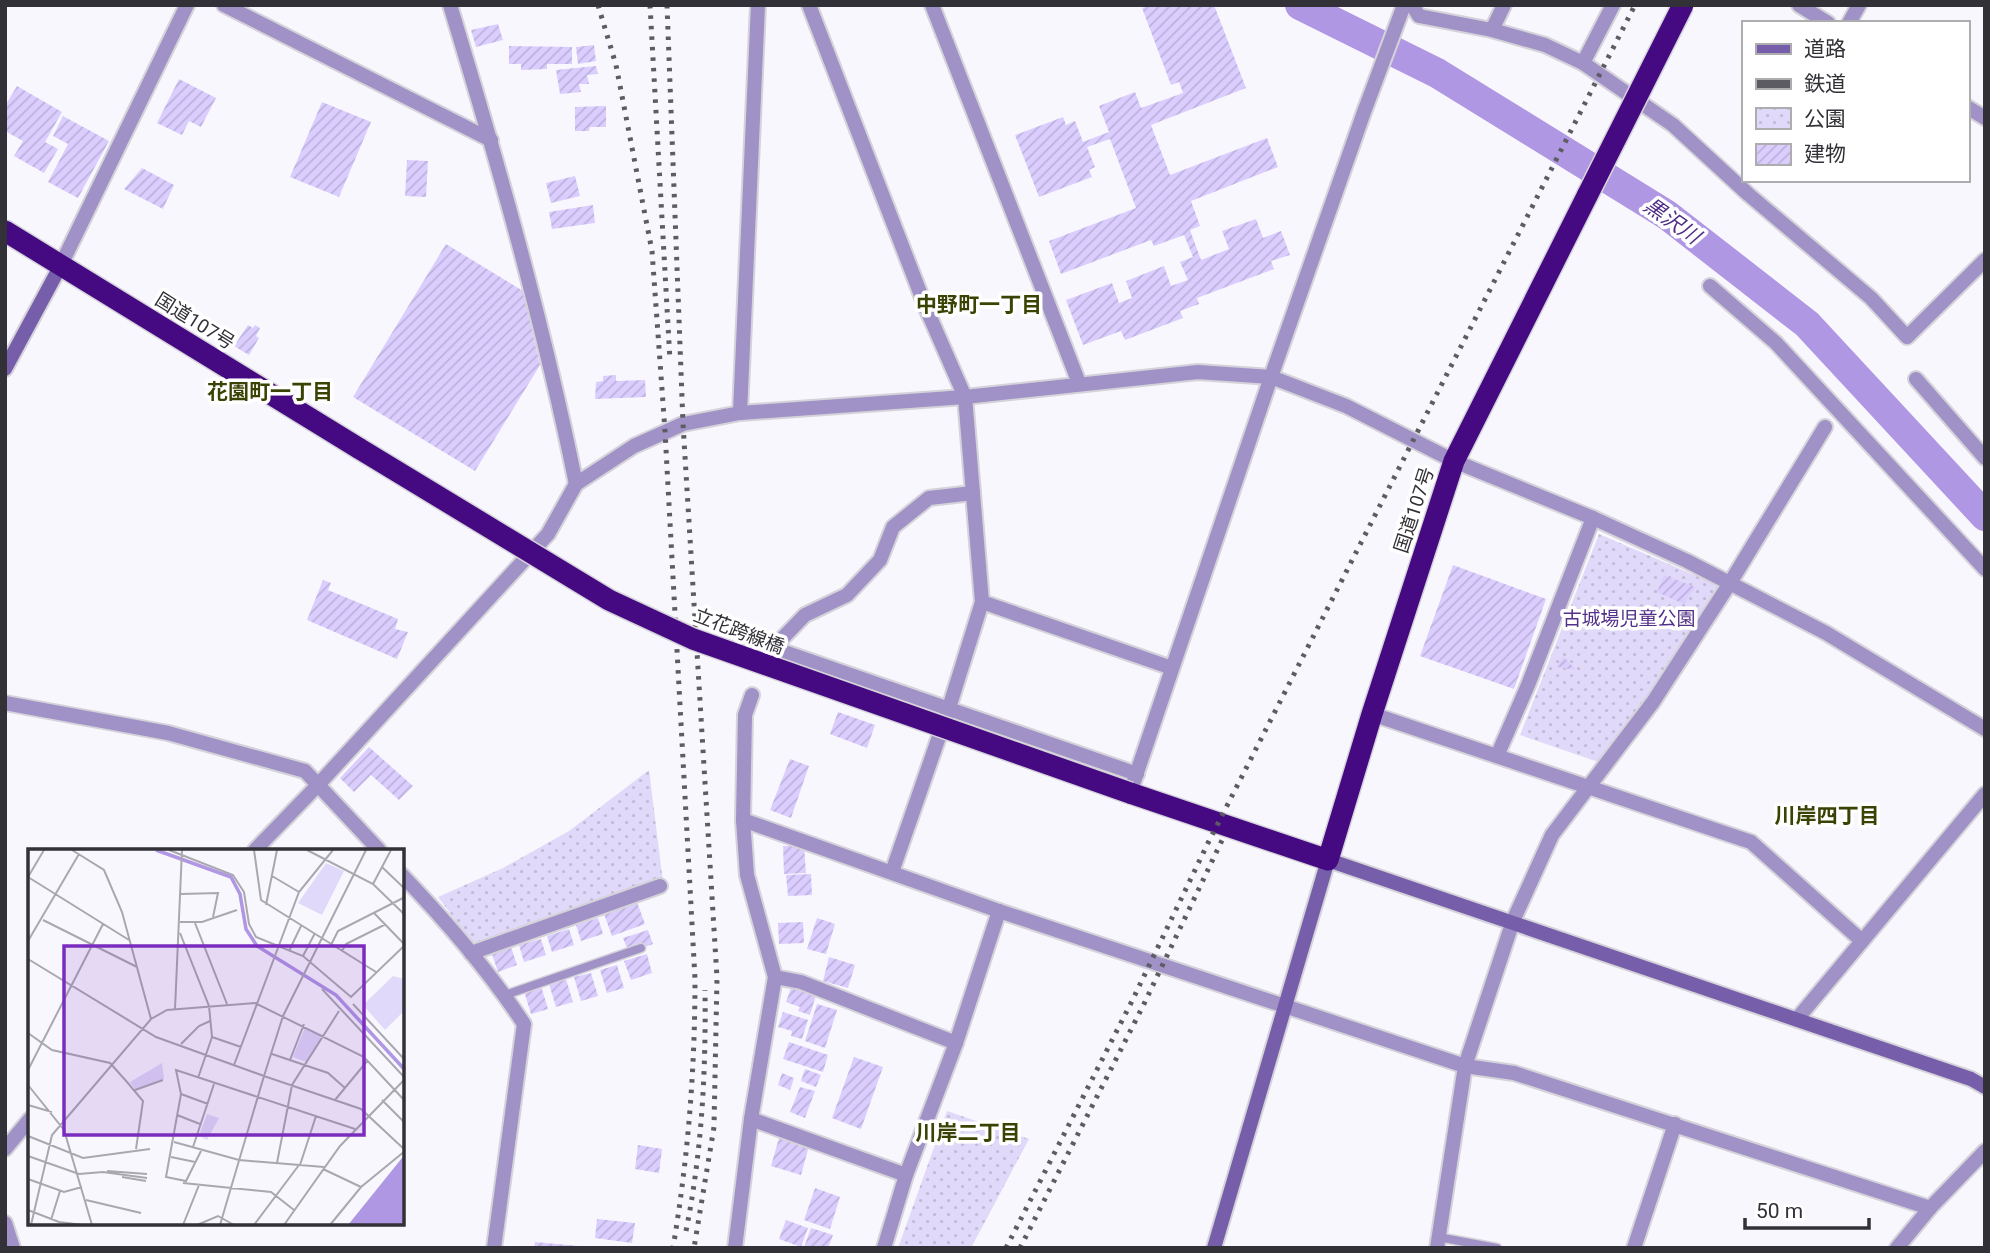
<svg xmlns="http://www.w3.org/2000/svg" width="1990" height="1253" font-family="Roboto,'Noto Sans JP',sans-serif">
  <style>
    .park { fill: url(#park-dots) }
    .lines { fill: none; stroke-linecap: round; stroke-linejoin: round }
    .river { stroke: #af97e4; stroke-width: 30 }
    .building { fill: url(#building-hatch) }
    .lane-casing { stroke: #d5d3da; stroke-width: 11 }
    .street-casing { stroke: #d5d3da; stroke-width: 18 }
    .secondary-casing { stroke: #d5d3da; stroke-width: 18 }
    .highway-casing { stroke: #d5d3da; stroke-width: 24 }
    .lane { stroke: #a091c6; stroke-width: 8 }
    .street { stroke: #a091c6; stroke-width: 14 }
    .secondary { stroke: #775eaa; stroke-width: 14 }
    .highway { stroke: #450981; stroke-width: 21 }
    .rail { stroke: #5d5c62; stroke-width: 5; stroke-dasharray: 3.5 7; stroke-linecap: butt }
    .highway-bridge-casing { stroke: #d5d3da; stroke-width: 24; stroke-linecap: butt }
    .highway-bridge { stroke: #450981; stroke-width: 21 }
    .labels { text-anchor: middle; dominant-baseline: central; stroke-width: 7; stroke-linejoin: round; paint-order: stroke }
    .street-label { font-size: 19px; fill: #323137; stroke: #fff }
    .park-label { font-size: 19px; fill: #533089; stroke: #fff }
    .water-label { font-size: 21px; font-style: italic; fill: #502c86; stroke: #fff }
    .neighbourhood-label { font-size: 21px; font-weight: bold; fill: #3a4204; stroke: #fff }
    .inset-river { fill: none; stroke: #af97e4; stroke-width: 3.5 }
    .inset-road { fill: none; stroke: #a9a8ae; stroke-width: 2 }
    .view { fill: #7b2cbf; fill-opacity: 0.15; stroke: #7b2cbf; stroke-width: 3.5 }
    .inset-edge { fill: none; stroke: #323137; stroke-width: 3.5 }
  </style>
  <defs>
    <pattern id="park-dots" width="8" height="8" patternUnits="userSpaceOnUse" patternTransform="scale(1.75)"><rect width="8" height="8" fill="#e1d9f9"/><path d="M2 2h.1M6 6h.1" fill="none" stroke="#c2bbd6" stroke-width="1.8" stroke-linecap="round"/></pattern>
    <pattern id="building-hatch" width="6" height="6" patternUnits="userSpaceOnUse" patternTransform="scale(1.75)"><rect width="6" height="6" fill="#dbceff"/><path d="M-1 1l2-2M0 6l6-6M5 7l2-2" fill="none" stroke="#bcb1db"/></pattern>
  </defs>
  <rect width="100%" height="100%" fill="#f9f7fe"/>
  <g class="park">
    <path d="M 1599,534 L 1720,586 L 1604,764 L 1520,735 Z"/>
    <path d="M 649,770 L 663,882 L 474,945 L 438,897 L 503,868 L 569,831 Z"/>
    <path d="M 947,1111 L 1029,1139 L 971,1248 L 898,1248 Z"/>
  </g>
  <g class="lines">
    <path class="river" d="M 1300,5 L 1437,73 L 1667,215 L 1807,324 L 1985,516"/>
  </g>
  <g class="building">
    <path d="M 1150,5 L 1214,5 L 1246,88 L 1151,125 L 1170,175 L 1267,138 L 1278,167 L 1191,201 L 1200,226 L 1190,230 L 1201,260 L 1229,249 L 1222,231 L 1256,219 L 1263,238 L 1281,231 L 1290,255 L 1271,261 L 1274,269 L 1197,298 L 1199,304 L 1180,311 L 1183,318 L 1125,340 L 1121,331 L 1083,345 L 1066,300 L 1112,283 L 1119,303 L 1132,298 L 1126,281 L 1164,266 L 1171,286 L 1188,280 L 1180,262 L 1193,257 L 1184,235 L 1154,246 L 1151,240 L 1061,274 L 1049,241 L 1136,208 L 1110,139 L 1087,147 L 1095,167 L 1089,170 L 1092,177 L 1039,197 L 1015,135 L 1063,117 L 1066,125 L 1075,121 L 1083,142 L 1109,132 L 1099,106 L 1135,92 L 1141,108 L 1183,93 L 1179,82 L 1171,85 L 1142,8 Z"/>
    <path d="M 498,24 L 503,40 L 476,47 L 471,30 Z"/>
    <path d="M 594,45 L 596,61 L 578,64 L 576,47 Z"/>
    <path d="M 509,46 L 572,47 L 572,64 L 547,64 L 547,69 L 521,70 L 521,64 L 509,64 Z"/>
    <path d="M 596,66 L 598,74 L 587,75 L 589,84 L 579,84 L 581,92 L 560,94 L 556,70 Z"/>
    <path d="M 179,79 L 216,98 L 201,127 L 189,121 L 182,135 L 157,123 Z"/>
    <path d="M 17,86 L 62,112 L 45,142 L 58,149 L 44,173 L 14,156 L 23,141 L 5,131 L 5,106 Z"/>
    <path d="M 322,102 L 371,122 L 339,197 L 290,177 Z"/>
    <path d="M 606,106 L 606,127 L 590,127 L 589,131 L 575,131 L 575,107 Z"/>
    <path d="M 63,116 L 109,141 L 78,198 L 48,182 L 68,144 L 53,136 Z"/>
    <path d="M 407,160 L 428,161 L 426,197 L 405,196 Z"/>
    <path d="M 142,168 L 174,185 L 163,209 L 124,189 Z"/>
    <path d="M 575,176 L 580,196 L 551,203 L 546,183 Z"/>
    <path d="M 593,205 L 595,223 L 552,229 L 549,212 Z"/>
    <path d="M 446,244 L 523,291 L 540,365 L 475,471 L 353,397 Z"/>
    <path d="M 248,325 L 253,328 L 255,325 L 260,328 L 256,336 L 259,338 L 249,355 L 234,346 Z"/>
    <path d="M 616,375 L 616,381 L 645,380 L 646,397 L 595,399 L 596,382 L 603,381 L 603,376 Z"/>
    <path d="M 1453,565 L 1546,599 L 1514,689 L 1420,656 Z"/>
    <path d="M 1664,575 L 1695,587 L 1684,604 L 1657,592 Z"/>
    <path d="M 323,580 L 331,583 L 328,590 L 398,619 L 395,629 L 408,632 L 397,659 L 307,620 Z"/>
    <path d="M 1563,656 L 1576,670 L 1557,667 Z"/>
    <path d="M 838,712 L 875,725 L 867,748 L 830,734 Z"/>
    <path d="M 369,747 L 413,786 L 399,800 L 371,775 L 354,792 L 340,778 Z"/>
    <path d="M 790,759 L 809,766 L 791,818 L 770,810 Z"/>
    <path d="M 783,846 L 804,846 L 806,873 L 784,874 Z"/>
    <path d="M 811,874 L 812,895 L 788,896 L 786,875 Z"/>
    <path d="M 637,902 L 645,924 L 612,936 L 604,914 Z"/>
    <path d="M 598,918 L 603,934 L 581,941 L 576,925 Z"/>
    <path d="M 817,918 L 835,924 L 826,954 L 807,949 Z"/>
    <path d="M 803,922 L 804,943 L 779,944 L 778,923 Z"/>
    <path d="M 569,929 L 574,945 L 552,952 L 547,936 Z"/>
    <path d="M 648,930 L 653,944 L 629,953 L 623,938 Z"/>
    <path d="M 541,939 L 546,955 L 524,962 L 519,945 Z"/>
    <path d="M 511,947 L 517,965 L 498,972 L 492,954 Z"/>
    <path d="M 647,954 L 652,973 L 631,980 L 624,961 Z"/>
    <path d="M 829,957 L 855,965 L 848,988 L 823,981 Z"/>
    <path d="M 617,965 L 624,988 L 607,993 L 600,970 Z"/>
    <path d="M 591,973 L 598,996 L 581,1001 L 574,977 Z"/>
    <path d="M 566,979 L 573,1002 L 556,1007 L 549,984 Z"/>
    <path d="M 541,986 L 548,1009 L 531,1014 L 524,991 Z"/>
    <path d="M 791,988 L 816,995 L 810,1015 L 798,1011 L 800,1007 L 786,1002 Z"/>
    <path d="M 817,1004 L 837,1010 L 825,1048 L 805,1041 Z"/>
    <path d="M 783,1012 L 808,1020 L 802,1039 L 791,1036 L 792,1031 L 778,1027 Z"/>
    <path d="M 789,1042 L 828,1055 L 823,1072 L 783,1059 Z"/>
    <path d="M 854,1057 L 883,1067 L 861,1129 L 832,1118 Z"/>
    <path d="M 805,1069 L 821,1075 L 816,1087 L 801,1081 Z"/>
    <path d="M 782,1073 L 794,1078 L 790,1090 L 778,1085 Z"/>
    <path d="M 800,1087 L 815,1091 L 805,1118 L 790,1112 Z"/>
    <path d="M 779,1138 L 809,1146 L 801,1175 L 771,1166 Z"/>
    <path d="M 638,1145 L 662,1149 L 659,1173 L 635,1169 Z"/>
    <path d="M 815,1188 L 840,1197 L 830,1229 L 804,1220 Z"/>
    <path d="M 597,1219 L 635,1223 L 632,1243 L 595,1238 Z"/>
    <path d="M 786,1220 L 808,1228 L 801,1247 L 779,1239 Z"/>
    <path d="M 811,1228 L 833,1235 L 828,1248 L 804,1247 Z"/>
    <path d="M 535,1242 L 579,1246 L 579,1248 L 534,1248 Z"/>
  </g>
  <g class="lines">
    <defs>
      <g id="lane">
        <path d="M 505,995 L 641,948"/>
        <path d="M 1438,1237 L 1497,1248"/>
      </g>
      <g id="street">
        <path d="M 224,5 L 491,140"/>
        <path d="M 450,5 C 498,163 543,322 576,484"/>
        <path d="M 809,5 L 926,308 L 965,397 L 982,602 L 949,708 L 892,872"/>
        <path d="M 932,5 L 1079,383"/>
        <path d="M 1412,5 L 1419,16 L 1492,30 L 1545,45 L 1583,63 L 1673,125 L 1748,194 L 1871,298 L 1907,337 L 1985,260"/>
        <path d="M 1799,5 L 1828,23"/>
        <path d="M 1849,23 L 1859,5"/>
        <path d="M 1492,30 L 1504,5"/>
        <path d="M 1583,63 L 1613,5"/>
        <path d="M 1967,107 L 1985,118"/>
        <path d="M 61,265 L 187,5"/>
        <path d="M 1710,286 L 1776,343 L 1985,569"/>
        <path d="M 1916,379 L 1985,458"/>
        <path d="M 740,413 L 758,5"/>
        <path d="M 973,493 L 929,498 L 893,527 L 880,560 L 847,595 L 805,615 L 773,648 L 1137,774"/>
        <path d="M 982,602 L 1172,668"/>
        <path d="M 5,703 L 168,733 L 305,771 L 379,850"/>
        <path d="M 1372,714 L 1751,842 L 1862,941"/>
        <path d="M 1497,756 L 1528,685 L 1593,518"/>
        <path d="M 1130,793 L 1271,377 L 1364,112 L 1404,5"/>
        <path d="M 743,820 L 745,715 L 752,695"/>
        <path d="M 255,850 L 317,786 L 548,534 L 576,484 L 634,446 L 683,424 L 740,413 L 965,397 L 1198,372 L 1271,377 L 1346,406 L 1454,461 L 1593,518 L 1687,561 L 1826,633 L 1985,729"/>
        <path d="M 402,875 C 447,922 489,971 524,1024 L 494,1248"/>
        <path d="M 471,953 L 660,886"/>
        <path d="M 775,977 L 801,982 L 956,1043"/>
        <path d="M 1797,1019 L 1985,794"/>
        <path d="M 751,1119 L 906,1175"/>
        <path d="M 5,1149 L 30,1119"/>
        <path d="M 5,1223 L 13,1248"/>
        <path d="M 735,1248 L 751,1119 L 775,977 L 747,875 L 743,820 L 999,911 L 1465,1066 L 1514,1073 L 1930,1208"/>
        <path d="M 884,1248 L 906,1175 L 956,1043 L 999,911"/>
        <path d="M 1437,1248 L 1465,1066 L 1513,921 L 1552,835 L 1653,702 L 1730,583 L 1825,427"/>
        <path d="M 1634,1248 L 1675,1124"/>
        <path d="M 1897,1248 L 1930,1208 L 1985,1151"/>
      </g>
      <g id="secondary">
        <path d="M 5,369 L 61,265"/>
        <path d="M 1214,1248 L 1328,860 L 1971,1079 L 1985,1087"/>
      </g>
      <g id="highway">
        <path d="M 5,231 L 360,449"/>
        <path d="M 1130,793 L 1328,860 L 1372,714 L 1454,461 L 1588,194"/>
      </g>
    </defs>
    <use href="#lane" class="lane-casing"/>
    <use href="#street" class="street-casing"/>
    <use href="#secondary" class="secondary-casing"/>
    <use href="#highway" class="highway-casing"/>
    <use href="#lane" class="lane"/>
    <use href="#street" class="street"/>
    <use href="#secondary" class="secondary"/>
    <use href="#highway" class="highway"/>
    <g class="rail">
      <path d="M 598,5 L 616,65 L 652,251 L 665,431 L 695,979 C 695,1070 688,1158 673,1248"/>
      <path d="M 650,5 L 670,361"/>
      <path d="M 667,5 L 683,424 L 717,978 L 714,1127 L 694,1248"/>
      <path d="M 686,1231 C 702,1151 706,1071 705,990"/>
      <path d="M 1006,1248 L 1132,1001 L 1208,843 L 1635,5"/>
      <path d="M 1020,1248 L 1143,1006 L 1225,834"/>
    </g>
    <defs>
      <g id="highway-bridge">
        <path d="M 1588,194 L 1683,5"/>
        <path d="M 360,449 L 609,600 L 693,639 L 1130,793"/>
      </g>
    </defs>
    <use href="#highway-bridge" class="highway-bridge-casing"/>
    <use href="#highway-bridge" class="highway-bridge"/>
  </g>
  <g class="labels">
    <g class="street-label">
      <text transform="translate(195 321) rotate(32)">国道107号</text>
      <text transform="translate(1414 510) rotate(-72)">国道107号</text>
      <text transform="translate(739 631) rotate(21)">立花跨線橋</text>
    </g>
    <g class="park-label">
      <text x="1629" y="618">古城場児童公園</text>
    </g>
    <g class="water-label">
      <text transform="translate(1672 221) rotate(35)">黒沢川</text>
    </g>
    <g class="neighbourhood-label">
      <text x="979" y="305">中野町一丁目</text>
      <text x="270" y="392">花園町一丁目</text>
      <text x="1827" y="816">川岸四丁目</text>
      <text x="968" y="1133">川岸二丁目</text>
    </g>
  </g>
  <g transform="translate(28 849)">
    <rect width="376" height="376" fill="#f9f7fe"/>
    <path d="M 298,14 L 316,22 L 294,66 L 270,54 ZM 277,178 L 295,186 L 278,213 L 265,208 ZM 134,214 L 136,230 L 107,240 L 102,233 ZM 179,265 L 191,269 L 179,291 L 171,287 Z" fill="#e1d9f9"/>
    <path d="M 365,127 L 376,130 L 376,162 L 357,181 L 335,156 Z" fill="#e1d9f9"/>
    <path d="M 376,307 L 376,376 L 320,376 L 374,309 Z" fill="#af97e4"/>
    <path class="inset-river" d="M 128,1 L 203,28 L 212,45 L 218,80 L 229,97 L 308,146 L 377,221"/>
    <path class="inset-road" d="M 44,1 L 76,21 L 94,63 L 123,170M 141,1 L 205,26 L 216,43 L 221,75 L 228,88 L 275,107 L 323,148 L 377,96M 226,1 L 233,51 L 348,123M 279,1 L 345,35 L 377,66M 354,18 L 377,40M 244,27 L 271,43M 0,28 L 101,91M 0,28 L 16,1M 345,35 L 363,1M 153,45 L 190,44 L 185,68M 238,56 L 249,1M 346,64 L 377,96M 15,71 L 109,118M 152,73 L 174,73 L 209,61M 167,74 L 199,155M 152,84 L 181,157 L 184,188 L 170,229M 0,92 L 51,5M 303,96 L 310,82 L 377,48M 261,102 L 273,77M 314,102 L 318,95 L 358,75M 275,107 L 287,84M 0,110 L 128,188 L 236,227 L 255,167 L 338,1M 294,140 L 377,229M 325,155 L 377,211M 147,160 L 154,1M 0,184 L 24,201 L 82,214 L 99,233 L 115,252 L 108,300M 184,188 L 213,198M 153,195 L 171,177 L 182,172M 244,205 L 300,224 L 317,239M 262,211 L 276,175M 206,216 L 271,43 L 305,1M 0,221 L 75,75M 0,236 L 36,281 L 64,376M 107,241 L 135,231M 153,245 L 180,255M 307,251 L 340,211M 354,251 L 377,274M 0,256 L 24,263M 149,266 L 172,275M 0,287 L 55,309 L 122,300M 146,293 L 211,311 L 296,318M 165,298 L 186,235M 174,300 L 158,332 L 138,328 L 153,245 L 148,221 L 327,280M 0,307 L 51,325 L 75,323 L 119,329M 143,308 L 167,313M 249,314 L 264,236 L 311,162M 272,316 L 288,267M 295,320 L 333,338M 79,322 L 119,325M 94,328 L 118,332M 0,330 L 36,343 L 54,338M 155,334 L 243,343 L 266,361M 58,351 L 113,364M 0,361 L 31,373 L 55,376M 23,371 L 32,342M 3,376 L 24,286 L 123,170 L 139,161 L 227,154 L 336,208 L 377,252M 155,376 L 171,336M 169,376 L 190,367 L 206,376M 192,376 L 236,227 L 333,260 L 377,301M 226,376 L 271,316M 256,376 L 312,297 L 377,230M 302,376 L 333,338 L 377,302"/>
    <path class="view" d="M 36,97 L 336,97 L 336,286 L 36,286 Z"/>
    <rect width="376" height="376" class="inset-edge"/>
  </g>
  <rect width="1990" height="1253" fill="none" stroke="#323137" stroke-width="14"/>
  <rect x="1742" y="21" width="228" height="161" fill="#ffffff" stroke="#adadaf" stroke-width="2"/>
  <rect x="1756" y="44" width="35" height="10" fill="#775eaa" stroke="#adadaf" stroke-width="2"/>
  <text x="1804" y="56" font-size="21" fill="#323137">道路</text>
  <rect x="1756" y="79" width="35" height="10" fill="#5d5c62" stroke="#adadaf" stroke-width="2"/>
  <text x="1804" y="91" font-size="21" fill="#323137">鉄道</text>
  <rect x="1756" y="108" width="35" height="21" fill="url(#park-dots)" stroke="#adadaf" stroke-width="2"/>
  <text x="1804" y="126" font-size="21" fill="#323137">公園</text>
  <rect x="1756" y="144" width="35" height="21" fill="url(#building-hatch)" stroke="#adadaf" stroke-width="2"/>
  <text x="1804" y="161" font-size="21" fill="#323137">建物</text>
  <path d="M1745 1218v10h124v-10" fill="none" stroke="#323137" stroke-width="3.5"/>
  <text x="1756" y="1218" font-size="21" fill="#323137" stroke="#ffffff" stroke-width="5" paint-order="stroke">50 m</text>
</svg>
